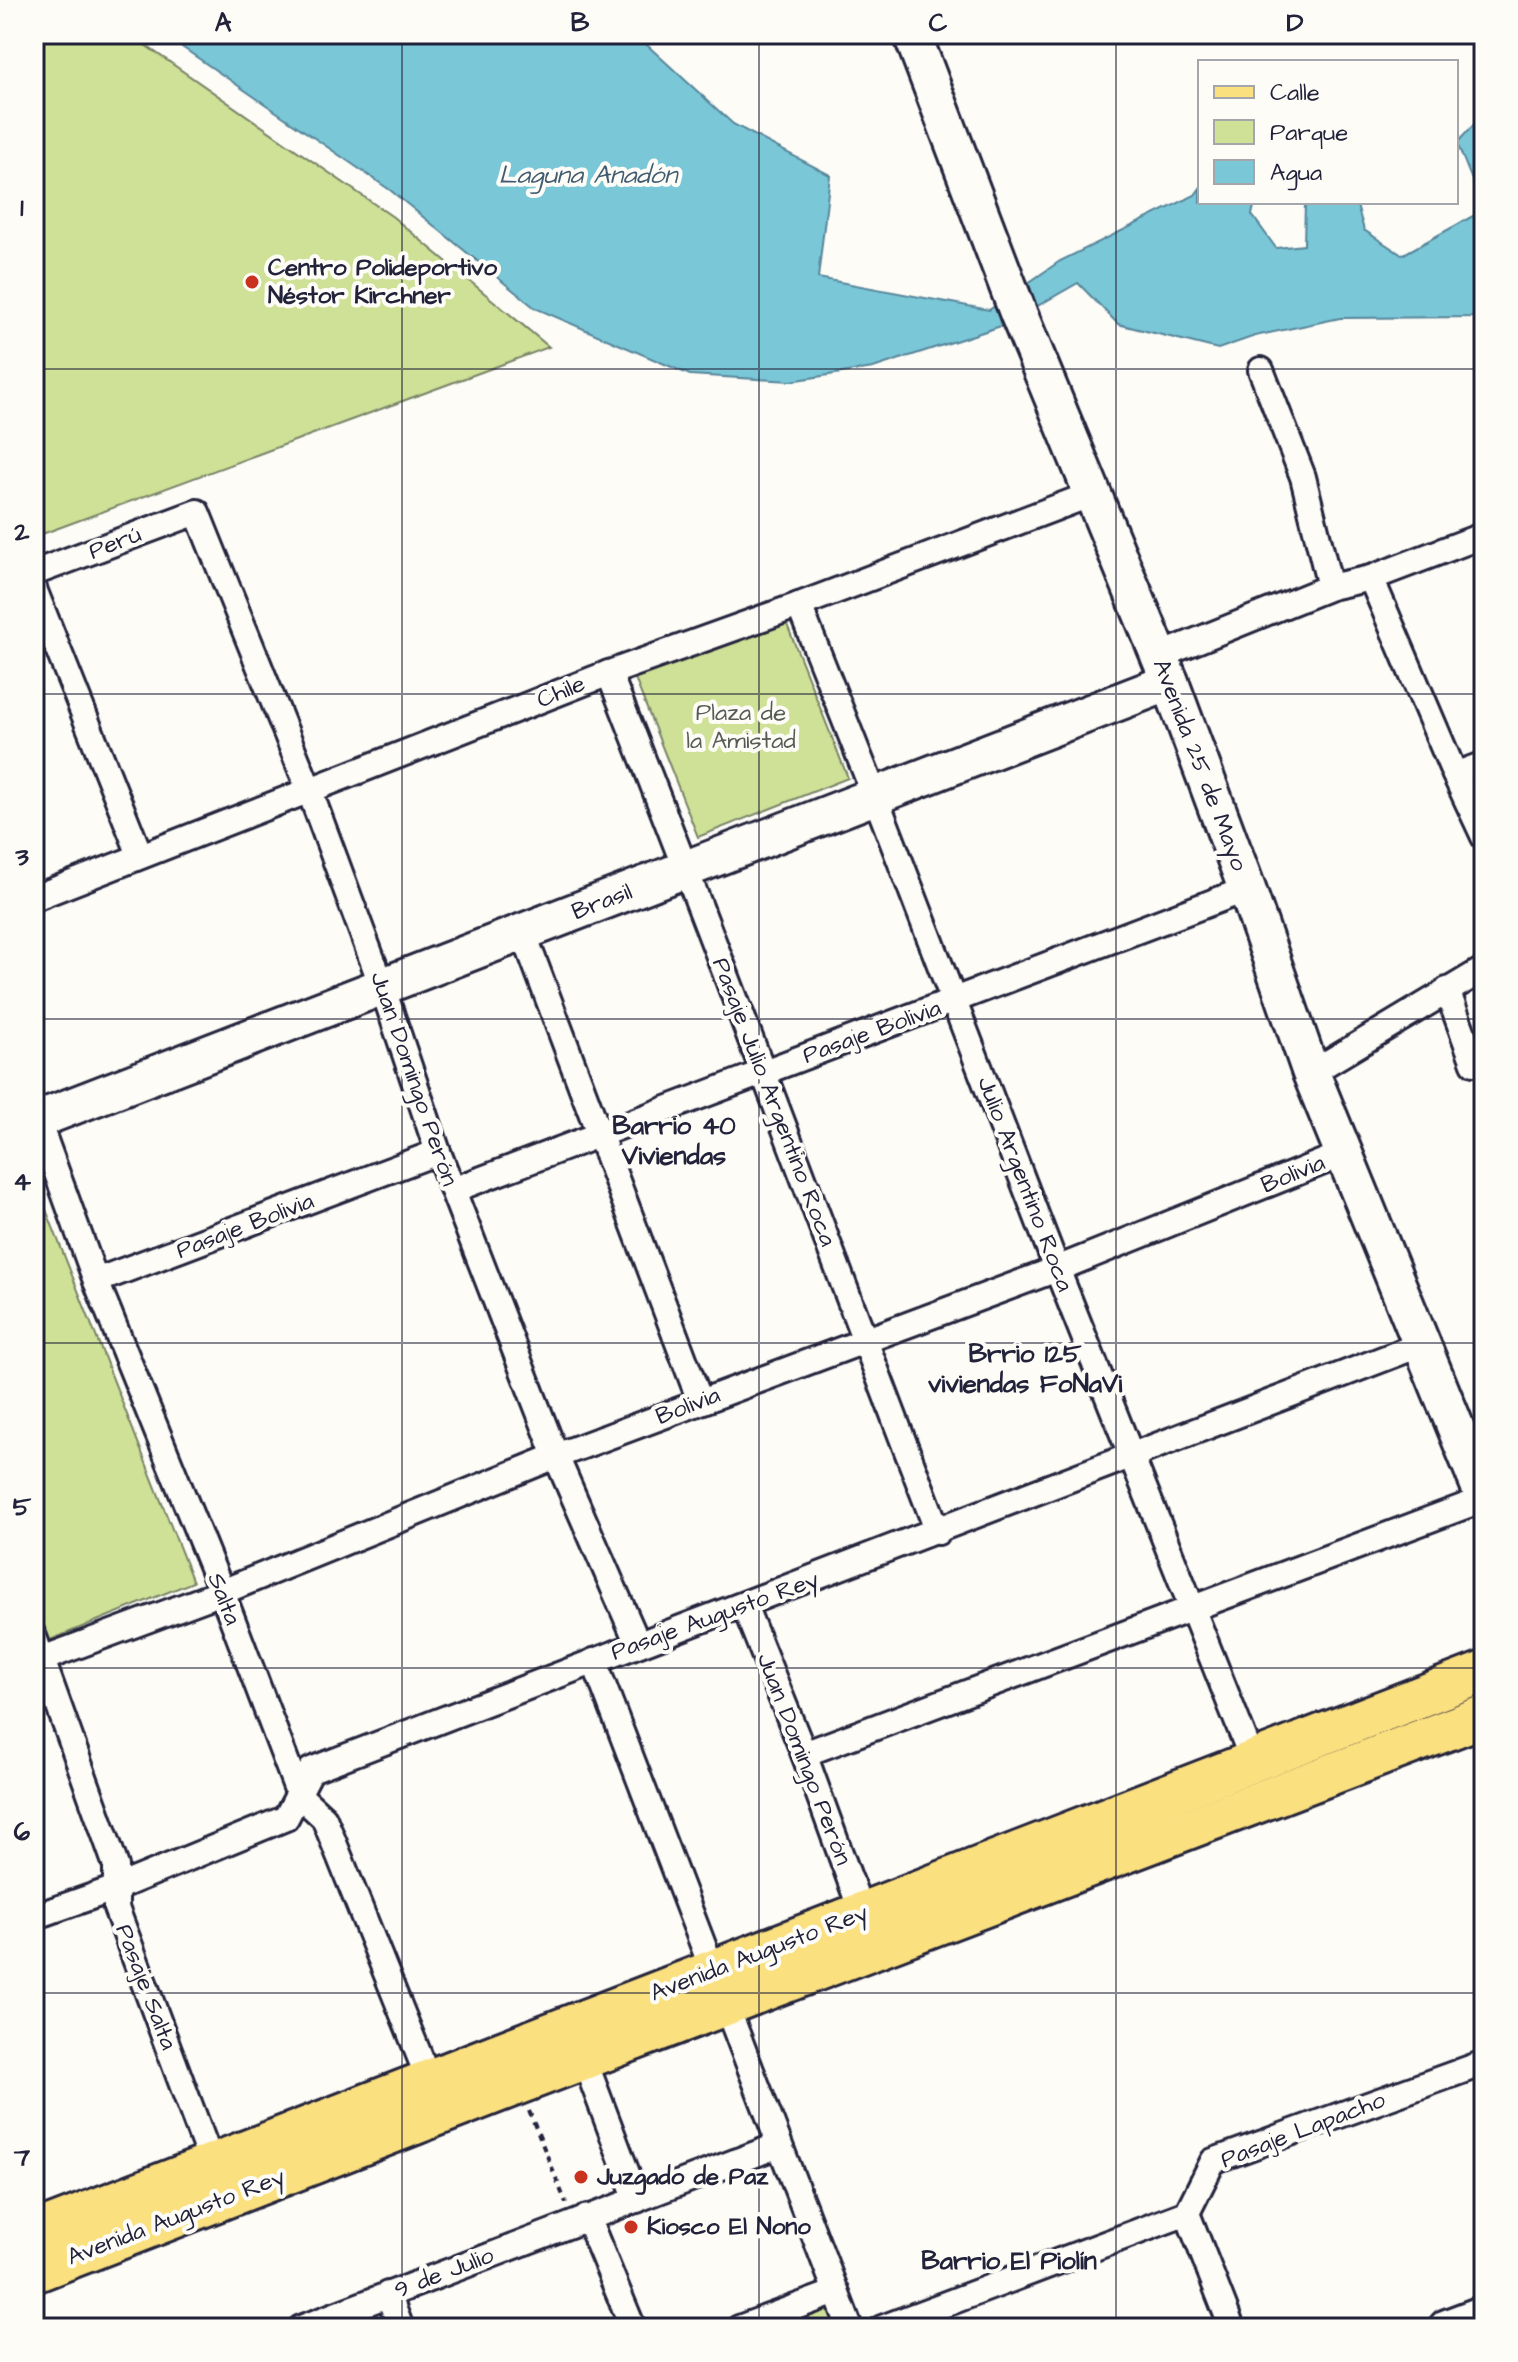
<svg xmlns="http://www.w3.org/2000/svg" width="1518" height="2362" font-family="'Architects Daughter',sans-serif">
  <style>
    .green { fill: #cfe196; stroke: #788268; stroke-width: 2 }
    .water { fill: #7ac7d8; stroke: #578599; stroke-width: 2 }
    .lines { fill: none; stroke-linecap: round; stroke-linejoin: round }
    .street-casing { stroke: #22223b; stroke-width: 30 }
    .secondary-casing { stroke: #22223b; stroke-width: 42 }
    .primary-casing { stroke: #22223b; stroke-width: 46 }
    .path { stroke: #22223b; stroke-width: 4; stroke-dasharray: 6 6; stroke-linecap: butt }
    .street { stroke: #fdfcf7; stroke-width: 24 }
    .secondary { stroke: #fdfcf7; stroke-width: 36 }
    .primary { stroke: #fbe080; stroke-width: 40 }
    .grid { fill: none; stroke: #22223b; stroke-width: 2; stroke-opacity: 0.55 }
    .poi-dot { fill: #c8321e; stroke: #fdfcf7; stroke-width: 3 }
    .labels { text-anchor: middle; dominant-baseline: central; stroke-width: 8; stroke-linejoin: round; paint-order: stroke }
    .poi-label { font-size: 24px; font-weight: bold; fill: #22223b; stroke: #fdfcf7; text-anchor: start }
    .street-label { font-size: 24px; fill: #22223b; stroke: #fdfcf7 }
    .park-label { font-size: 24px; fill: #565b56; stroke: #fdfcf7 }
    .water-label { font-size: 26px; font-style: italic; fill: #415c72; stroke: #fdfcf7 }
    .neighbourhood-label { font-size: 26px; font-weight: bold; fill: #22223b; stroke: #fdfcf7 }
    .neatline { fill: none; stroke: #22223b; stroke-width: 3 }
    .grid-label { font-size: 26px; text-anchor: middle; font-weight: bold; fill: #22223b }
  </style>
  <rect width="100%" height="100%" fill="#fdfcf7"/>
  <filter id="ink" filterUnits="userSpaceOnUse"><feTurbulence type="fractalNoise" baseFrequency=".0125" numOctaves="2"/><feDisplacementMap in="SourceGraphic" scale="16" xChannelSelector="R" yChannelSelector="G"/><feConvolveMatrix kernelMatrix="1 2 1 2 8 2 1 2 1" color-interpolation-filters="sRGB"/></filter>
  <g filter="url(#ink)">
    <g class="green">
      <path d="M 34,34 L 129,34 L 393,217 L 549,347 L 34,537 Z"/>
      <path d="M 784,617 L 848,778 L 698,837 L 634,676 Z"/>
      <path d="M 34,1179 L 193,1582 L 50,1640 L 34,1600 Z"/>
      <path d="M 831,2306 L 839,2328 L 788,2328 L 786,2322 Z"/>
    </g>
    <path class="water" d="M 163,34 L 635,34 L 733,124 L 830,175 L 818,278 L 989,310 L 1060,261 L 1195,195 L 1200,188 L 1200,202 L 1255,202 L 1252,215 L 1276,248 L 1304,245 L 1305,202 L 1356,202 L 1364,230 L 1402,255 L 1484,210 L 1457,143 L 1476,122 L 1484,134 L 1484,317 L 1340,318 L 1255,336 L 1218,349 L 1118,324 L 1078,283 L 1004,325 L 873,368 L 791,381 L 690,375 L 535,308 L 390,190 Z"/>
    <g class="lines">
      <defs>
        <g id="street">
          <path d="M 1261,370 L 1303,477 L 1330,587"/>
          <path d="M 34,573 L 197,512 L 310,792 L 382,986 L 438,1152 L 556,1456 L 638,1644"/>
          <path d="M 1371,578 L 1455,775 L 1484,837"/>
          <path d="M 34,589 L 140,855"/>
          <path d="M 799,605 L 875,796 L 1057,1269 L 1253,1761"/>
          <path d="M 1159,656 L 1330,587 L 1371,578 L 1484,535"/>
          <path d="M 609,673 C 722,958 828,1246 938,1532"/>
          <path d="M 1455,775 L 1484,764"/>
          <path d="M 34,898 L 609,673 L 799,605 L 1092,494"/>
          <path d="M 523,932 L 700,1401"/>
          <path d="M 1447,990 L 1474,1063"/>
          <path d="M 1311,1073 L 1484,969"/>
          <path d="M 34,1110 L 96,1281 L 222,1592 L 299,1795 L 324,1818 L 429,2080"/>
          <path d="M 453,1190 L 1247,889"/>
          <path d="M 96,1281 L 438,1152"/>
          <path d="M 744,1605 L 804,1754 L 862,1913"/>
          <path d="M 34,1637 L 116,1866 L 116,1908 L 216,2175"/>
          <path d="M 594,1661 L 850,2328"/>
          <path d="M 34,1662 L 222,1592 L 556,1456 L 1057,1269 L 1343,1154"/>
          <path d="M 804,1754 L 1484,1499"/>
          <path d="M 34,1917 L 116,1888 L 286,1818 L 311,1770 C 681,1627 1052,1487 1422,1344"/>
          <path d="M 584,2059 L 637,2200"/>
          <path d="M 1187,2213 L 1232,2328"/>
          <path d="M 587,2217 L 633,2328"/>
          <path d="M 388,2294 L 401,2328"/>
          <path d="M 301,2328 L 779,2145"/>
          <path d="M 739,2328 L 836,2292"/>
          <path d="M 882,2328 L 1187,2213 L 1213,2161 L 1481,2064"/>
        </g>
        <g id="secondary">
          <path d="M 912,34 L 1019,315 L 1170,682 L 1247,889 L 1311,1073 L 1484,1497"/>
          <path d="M 34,1121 L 1170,682"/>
          <path d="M 1447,2328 L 1484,2314"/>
        </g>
        <g id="primary">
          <path d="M 34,2233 L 1484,1672"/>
          <path d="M 34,2272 L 518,2084 L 1484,1716"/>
        </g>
      </defs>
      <use href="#street" class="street-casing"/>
      <use href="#secondary" class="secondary-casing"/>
      <use href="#primary" class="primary-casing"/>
      <path class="path" d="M 529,2111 L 566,2203"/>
      <use href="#street" class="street"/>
      <use href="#secondary" class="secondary"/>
      <use href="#primary" class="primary"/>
    </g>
  </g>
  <path class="grid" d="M 402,34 L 402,2328M 759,34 L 759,2328M 1116,34 L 1116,2328M 34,369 L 1484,369M 34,694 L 1484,694M 34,1019 L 1484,1019M 34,1343 L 1484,1343M 34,1668 L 1484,1668M 34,1993 L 1484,1993"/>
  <g class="poi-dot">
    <circle cx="252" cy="282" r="8"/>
    <circle cx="581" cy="2177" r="8"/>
    <circle cx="631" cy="2227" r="8"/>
  </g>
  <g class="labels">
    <g class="poi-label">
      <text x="268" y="268">Centro Polideportivo<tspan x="268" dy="28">Néstor Kirchner</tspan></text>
      <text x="597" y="2177">Juzgado de Paz</text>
      <text x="647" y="2227">Kiosco El Nono</text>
    </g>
    <g class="street-label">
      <text transform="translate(115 543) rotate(-21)">Perú</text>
      <text transform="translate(561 692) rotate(-22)">Chile</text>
      <text transform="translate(1200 765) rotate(69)">Avenida 25 de Mayo</text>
      <text transform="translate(602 902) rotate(-21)">Brasil</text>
      <text transform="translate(872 1032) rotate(-20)">Pasaje Bolivia</text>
      <text transform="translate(414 1079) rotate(71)">Juan Domingo Perón</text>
      <text transform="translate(774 1102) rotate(69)">Pasaje Julio Argentino Roca</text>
      <text transform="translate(1293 1174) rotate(-22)">Bolivia</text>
      <text transform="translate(1025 1184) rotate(69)">Julio Argentino Roca</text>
      <text transform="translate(245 1226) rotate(-21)">Pasaje Bolivia</text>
      <text transform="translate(688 1406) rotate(-21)">Bolivia</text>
      <text transform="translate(224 1599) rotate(69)">Salta</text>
      <text transform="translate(715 1616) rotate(-20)">Pasaje Augusto Rey</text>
      <text transform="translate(804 1759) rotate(69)">Juan Domingo Perón</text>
      <text transform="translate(759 1953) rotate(-21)">Avenida Augusto Rey</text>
      <text transform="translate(146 1987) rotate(69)">Pasaje Salta</text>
      <text transform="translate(1303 2130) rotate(-21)">Pasaje Lapacho</text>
      <text transform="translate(176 2217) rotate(-21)">Avenida Augusto Rey</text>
      <text transform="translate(444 2273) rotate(-21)">9 de Julio</text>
    </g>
    <g class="park-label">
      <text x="741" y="713">Plaza de<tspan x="741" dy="28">la Amistad</tspan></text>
    </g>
    <g class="water-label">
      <text x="588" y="175">Laguna Anadón</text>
    </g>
    <g class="neighbourhood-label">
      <text x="674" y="1126">Barrio 40<tspan x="674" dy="30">Viviendas</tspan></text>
      <text x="1025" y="1354">Brrio 125<tspan x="1025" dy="30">viviendas FoNaVi</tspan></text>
      <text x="1009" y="2261">Barrio El Piolín</text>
    </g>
  </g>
  <rect width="1518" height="2362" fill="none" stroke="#fdfcf7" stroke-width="88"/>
  <rect x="1198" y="60" width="260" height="144" fill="#fdfcf7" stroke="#a5a5ac" stroke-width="2"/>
  <rect x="1214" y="86" width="40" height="12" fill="#fbe080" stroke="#a5a5ac" stroke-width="2"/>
  <text x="1270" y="100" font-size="24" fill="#22223b">Calle</text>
  <rect x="1214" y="120" width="40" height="24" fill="#cfe196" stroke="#a5a5ac" stroke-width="2"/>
  <text x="1270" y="140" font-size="24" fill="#22223b">Parque</text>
  <rect x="1214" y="160" width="40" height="24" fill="#7ac7d8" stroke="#a5a5ac" stroke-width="2"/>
  <text x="1270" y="180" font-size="24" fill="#22223b">Agua</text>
  <rect x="44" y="44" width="1430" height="2274" class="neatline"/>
  <g class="grid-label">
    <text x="223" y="31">A</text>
    <text x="580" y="31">B</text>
    <text x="938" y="31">C</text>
    <text x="1295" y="31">D</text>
    <text x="22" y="216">1</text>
    <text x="22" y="540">2</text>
    <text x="22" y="865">3</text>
    <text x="22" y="1190">4</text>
    <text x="22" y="1515">5</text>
    <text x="22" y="1840">6</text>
    <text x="22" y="2165">7</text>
  </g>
</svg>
